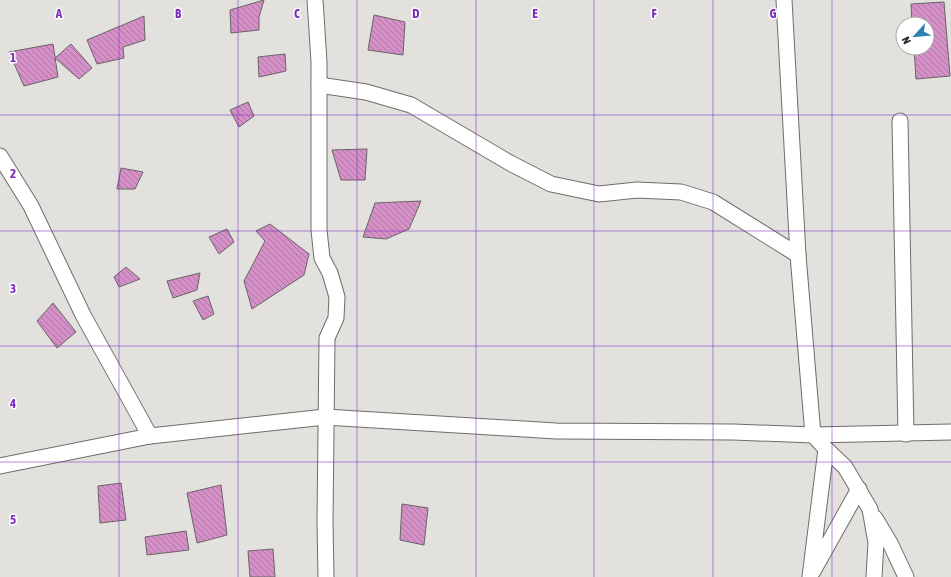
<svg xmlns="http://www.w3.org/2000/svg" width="951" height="577" font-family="'Asap Condensed',sans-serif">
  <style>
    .building { fill: url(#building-back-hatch); stroke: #686467 }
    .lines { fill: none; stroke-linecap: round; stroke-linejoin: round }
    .minor-casing { stroke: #6f6d69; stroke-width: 17 }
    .minor { stroke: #fff; stroke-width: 15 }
    .grid { fill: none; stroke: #7b2cbf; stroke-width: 1; stroke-opacity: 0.55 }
    .grid-label { font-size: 13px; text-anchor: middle; font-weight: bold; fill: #7b2cbf; stroke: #fff; stroke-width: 3; stroke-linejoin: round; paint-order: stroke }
  </style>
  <defs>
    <pattern id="building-back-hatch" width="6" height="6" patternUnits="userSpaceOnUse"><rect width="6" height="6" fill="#d590c7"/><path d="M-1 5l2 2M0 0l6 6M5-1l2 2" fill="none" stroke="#ad76a1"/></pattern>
  </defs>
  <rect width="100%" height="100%" fill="#e3e1dd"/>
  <g class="building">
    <path d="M 264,0 L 259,17 L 259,30 L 231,33 L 230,10 Z"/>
    <path d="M 944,2 L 950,76 L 916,79 L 914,48 L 927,48 L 927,24 L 912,24 L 911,4 Z"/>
    <path d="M 374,15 L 405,22 L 403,55 L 368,50 Z"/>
    <path d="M 144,16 L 145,40 L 123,47 L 124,58 L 97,64 L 87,40 Z"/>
    <path d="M 53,44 L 58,77 L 24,86 L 9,52 Z"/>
    <path d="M 71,44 L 92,68 L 79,79 L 55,58 Z"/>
    <path d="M 285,54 L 286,71 L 259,77 L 258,57 Z"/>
    <path d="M 248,102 L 254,116 L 239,127 L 230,110 Z"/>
    <path d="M 367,149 L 365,180 L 341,180 L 332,150 Z"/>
    <path d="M 121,168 L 143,172 L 135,189 L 117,189 Z"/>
    <path d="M 421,201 L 409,229 L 386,239 L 363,237 L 375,203 Z"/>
    <path d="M 270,224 L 309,254 L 304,275 L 252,309 L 244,281 L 265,241 L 256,231 Z"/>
    <path d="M 227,229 L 234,242 L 219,254 L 209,237 Z"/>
    <path d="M 126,267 L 140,279 L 119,287 L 114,277 Z"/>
    <path d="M 200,273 L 197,290 L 173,298 L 167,281 Z"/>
    <path d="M 208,296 L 214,314 L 203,320 L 193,301 Z"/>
    <path d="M 53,303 L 76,332 L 57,348 L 37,321 Z"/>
    <path d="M 121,483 L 126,520 L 100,523 L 98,486 Z"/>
    <path d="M 221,485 L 227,535 L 197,543 L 187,493 Z"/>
    <path d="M 402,504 L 428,508 L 424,545 L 400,540 Z"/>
    <path d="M 186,531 L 189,550 L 147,555 L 145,537 Z"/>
    <path d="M 273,549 L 275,577 L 250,577 L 248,551 Z"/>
  </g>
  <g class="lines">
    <defs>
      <g id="minor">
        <path d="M 315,0 L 319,62 L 319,230 L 322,258 L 330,273 L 337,297 L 336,318 L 327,338 L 325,522 L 326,577"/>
        <path d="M 784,0 L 798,255 L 813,435 L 951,432"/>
        <path d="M 319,85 L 366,92 L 411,105 L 510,163 L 551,184 L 599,194 L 637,190 L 681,192 L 713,202 L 798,255"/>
        <path d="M 900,121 L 906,434"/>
        <path d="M 0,156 L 31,206 L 83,315 L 150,436"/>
        <path d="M 0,466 L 150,436 L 325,417 L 556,431 L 733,432 L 813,435 L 826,449 L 845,467 L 870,509 L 876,543 L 874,577"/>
        <path d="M 875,518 L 890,543 L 906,577"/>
        <path d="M 813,571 L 859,489"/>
        <path d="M 810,577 L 826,449"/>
      </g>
    </defs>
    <use href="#minor" class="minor-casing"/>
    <use href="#minor" class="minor"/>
  </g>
  <path class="grid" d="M 119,0 L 119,577M 238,0 L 238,577M 357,0 L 357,577M 476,0 L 476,577M 594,0 L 594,577M 713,0 L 713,577M 832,0 L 832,577M 0,115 L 951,115M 0,231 L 951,231M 0,346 L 951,346M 0,462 L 951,462"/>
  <g class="grid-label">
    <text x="59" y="18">A</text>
    <text x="178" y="18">B</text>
    <text x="297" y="18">C</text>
    <text x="416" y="18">D</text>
    <text x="535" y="18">E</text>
    <text x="654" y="18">F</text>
    <text x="773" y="18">G</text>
    <text x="13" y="62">1</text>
    <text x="13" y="178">2</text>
    <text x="13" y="293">3</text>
    <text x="13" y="408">4</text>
    <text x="13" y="524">5</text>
  </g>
  <g transform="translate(915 36) rotate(243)"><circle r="19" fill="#ffffff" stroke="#a9a9a8"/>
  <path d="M0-3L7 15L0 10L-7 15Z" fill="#3080b1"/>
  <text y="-6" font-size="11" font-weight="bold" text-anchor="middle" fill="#282726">N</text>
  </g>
</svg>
